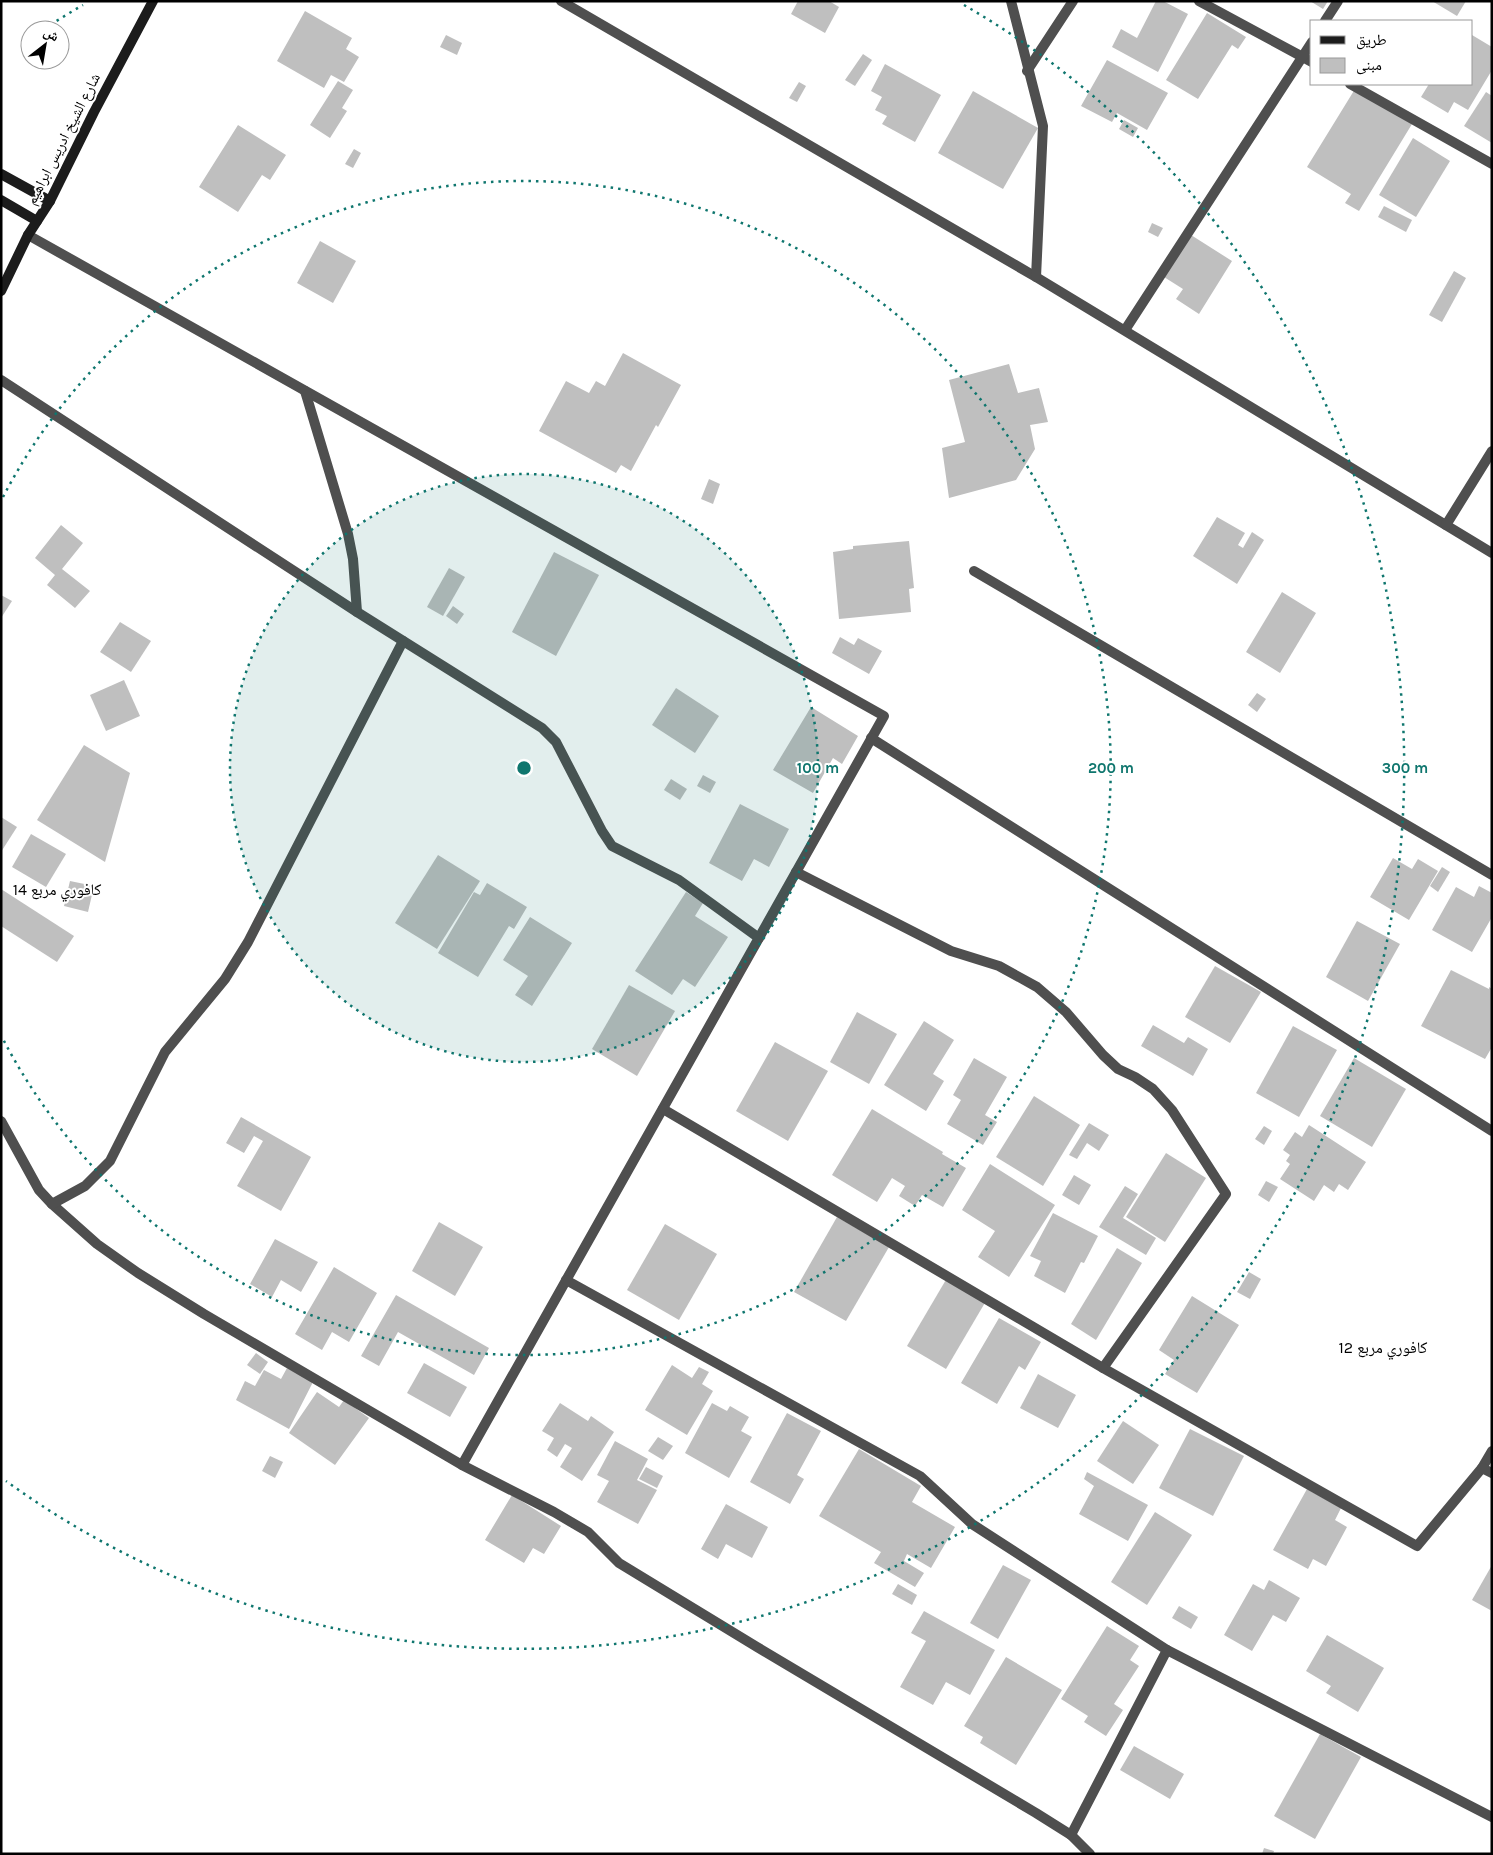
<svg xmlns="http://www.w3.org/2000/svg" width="1493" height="1855" font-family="Karla,'Noto Naskh Arabic',sans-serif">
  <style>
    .building { fill: #bfbfbf }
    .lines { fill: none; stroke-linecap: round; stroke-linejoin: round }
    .street { stroke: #4f4f4f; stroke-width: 10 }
    .secondary { stroke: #1c1c1c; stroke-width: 10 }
    .ring { fill: none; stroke: #0f766e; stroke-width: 2.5; stroke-dasharray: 2.5 5 }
    .labels { text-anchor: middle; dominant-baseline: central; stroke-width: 4; stroke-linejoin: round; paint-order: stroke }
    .street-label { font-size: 15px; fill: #000; stroke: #fff }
    .neighbourhood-label { font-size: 16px; fill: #000; stroke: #fff }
    .centre { fill: #0f766e; stroke: #fff; stroke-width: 2.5 }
    .ring-label { font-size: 15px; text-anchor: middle; font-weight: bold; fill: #0f766e; stroke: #fff; stroke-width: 4; stroke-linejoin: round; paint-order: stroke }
  </style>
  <rect width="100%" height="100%" fill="#fff"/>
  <g class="building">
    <path d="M 798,1 L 829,1 L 839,7 L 825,33 L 791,14 Z"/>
    <path d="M 1156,1 L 1163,1 L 1188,14 L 1158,72 L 1112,47 L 1121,29 L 1137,38 Z"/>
    <path d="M 1310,1 L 1328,1 L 1323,9 Z"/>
    <path d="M 1432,1 L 1466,1 L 1457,16 Z"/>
    <path d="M 305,11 L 352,38 L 346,49 L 359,57 L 344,82 L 331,75 L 324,88 L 277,61 Z"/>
    <path d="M 1207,13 L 1246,37 L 1238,49 L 1232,45 L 1198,99 L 1166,80 Z"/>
    <path d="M 446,35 L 462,43 L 457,55 L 440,47 Z"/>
    <path d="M 1472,35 L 1492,47 L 1492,70 L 1468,110 L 1454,102 L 1448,113 L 1421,97 L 1429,84 L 1472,84 Z"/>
    <path d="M 863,54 L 872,60 L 855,86 L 845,80 Z"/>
    <path d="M 1107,60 L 1168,93 L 1147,130 L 1117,113 L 1112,122 L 1081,106 Z"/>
    <path d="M 885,64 L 941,95 L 915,142 L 882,124 L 887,116 L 875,110 L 882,97 L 871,91 Z"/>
    <path d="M 338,81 L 353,90 L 342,108 L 347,111 L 330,138 L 310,125 Z"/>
    <path d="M 799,82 L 806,86 L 797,102 L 789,98 Z"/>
    <path d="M 1355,89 L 1412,124 L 1359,211 L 1345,203 L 1351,194 L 1307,167 Z"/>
    <path d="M 973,91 L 1038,128 L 1003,189 L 938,153 Z"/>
    <path d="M 1486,92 L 1492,96 L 1492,143 L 1464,126 Z"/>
    <path d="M 1124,120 L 1138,128 L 1133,137 L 1119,129 Z"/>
    <path d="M 238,125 L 286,155 L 270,180 L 262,175 L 238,212 L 199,187 Z"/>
    <path d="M 1413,138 L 1450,161 L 1416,217 L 1379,195 Z"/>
    <path d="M 354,149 L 361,153 L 353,168 L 345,164 Z"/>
    <path d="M 1384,206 L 1412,220 L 1406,232 L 1378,217 Z"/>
    <path d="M 1152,223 L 1163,228 L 1158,237 L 1148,232 Z"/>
    <path d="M 1191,235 L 1232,261 L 1199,314 L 1176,299 L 1183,289 L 1164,277 Z"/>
    <path d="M 320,241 L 356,261 L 333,303 L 297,283 Z"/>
    <path d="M 1454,271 L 1466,278 L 1442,322 L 1429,315 Z"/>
    <path d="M 623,353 L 681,385 L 658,427 L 656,425 L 631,471 L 621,465 L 616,473 L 539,431 L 566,381 L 589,393 L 596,381 L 605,386 Z"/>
    <path d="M 1009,364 L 1018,393 L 1039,388 L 1048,422 L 1030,425 L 1035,449 L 1016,480 L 949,498 L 942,448 L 965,442 L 949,380 Z"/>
    <path d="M 709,479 L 720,484 L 713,504 L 701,499 Z"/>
    <path d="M 1217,517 L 1245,533 L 1238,545 L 1243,548 L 1252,532 L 1264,540 L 1237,584 L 1193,556 Z"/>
    <path d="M 61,525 L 83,543 L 62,569 L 90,591 L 75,608 L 47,585 L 55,575 L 35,558 Z"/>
    <path d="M 909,541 L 914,588 L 909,589 L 911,612 L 839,619 L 833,552 L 853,549 L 853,546 Z"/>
    <path d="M 554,552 L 599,575 L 556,656 L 512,632 Z"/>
    <path d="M 449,568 L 465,577 L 443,616 L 427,607 Z"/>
    <path d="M 1282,592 L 1316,613 L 1280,673 L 1246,652 Z"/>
    <path d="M 1,595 L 12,601 L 1,618 Z"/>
    <path d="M 453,606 L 464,614 L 457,624 L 446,616 Z"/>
    <path d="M 120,622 L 151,641 L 131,672 L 100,652 Z"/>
    <path d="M 840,637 L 854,645 L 858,638 L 882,651 L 869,674 L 832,653 Z"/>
    <path d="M 124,680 L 140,716 L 106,731 L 90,695 Z"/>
    <path d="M 676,688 L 719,716 L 695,753 L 652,725 Z"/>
    <path d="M 1257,693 L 1266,699 L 1257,712 L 1248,705 Z"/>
    <path d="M 811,707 L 858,736 L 842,764 L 833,758 L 813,793 L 773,770 Z"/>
    <path d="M 84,745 L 130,773 L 105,862 L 37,820 Z"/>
    <path d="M 703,775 L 716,782 L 710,793 L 697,786 Z"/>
    <path d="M 671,779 L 687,789 L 680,800 L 664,790 Z"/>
    <path d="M 740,804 L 789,829 L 769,867 L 754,859 L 742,881 L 709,863 Z"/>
    <path d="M 1,817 L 17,827 L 1,852 Z"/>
    <path d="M 31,834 L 66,854 L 46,887 L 12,867 Z"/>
    <path d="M 438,855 L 480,881 L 437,949 L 395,923 Z"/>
    <path d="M 1393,858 L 1412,869 L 1418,859 L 1438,871 L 1409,920 L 1370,897 Z"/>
    <path d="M 1442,867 L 1450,872 L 1438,892 L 1430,886 Z"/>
    <path d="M 70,881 L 94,886 L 88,912 L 64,906 Z"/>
    <path d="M 487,883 L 527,907 L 514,929 L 509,926 L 478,977 L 438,953 L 474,892 L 480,895 Z"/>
    <path d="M 1479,886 L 1492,893 L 1492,917 L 1472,952 L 1432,930 L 1456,887 L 1474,897 Z"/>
    <path d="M 1,889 L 74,936 L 57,962 L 1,926 Z"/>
    <path d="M 686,892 L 703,903 L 695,916 L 728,937 L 695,987 L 683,979 L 672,995 L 635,971 Z"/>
    <path d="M 530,917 L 572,943 L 532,1006 L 515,995 L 528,976 L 503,960 Z"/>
    <path d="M 1357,921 L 1400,944 L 1368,1001 L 1326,977 Z"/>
    <path d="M 1215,966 L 1261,992 L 1230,1043 L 1185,1017 Z"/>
    <path d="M 1451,970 L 1489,989 L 1489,987 L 1492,989 L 1492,1047 L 1485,1059 L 1421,1026 Z"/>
    <path d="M 629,985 L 675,1011 L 637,1076 L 592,1049 Z"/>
    <path d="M 857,1012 L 897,1034 L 869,1084 L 830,1062 Z"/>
    <path d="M 924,1021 L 954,1040 L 933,1074 L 944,1081 L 926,1111 L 884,1085 Z"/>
    <path d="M 1153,1025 L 1184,1043 L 1188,1037 L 1208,1049 L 1193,1076 L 1141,1046 Z"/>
    <path d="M 1293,1026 L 1337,1050 L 1299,1117 L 1256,1093 Z"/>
    <path d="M 775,1042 L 828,1071 L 788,1141 L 736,1111 Z"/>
    <path d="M 974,1058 L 1007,1077 L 985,1115 L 997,1122 L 983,1145 L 947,1124 L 961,1100 L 953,1095 Z"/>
    <path d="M 1354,1058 L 1406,1089 L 1372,1147 L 1320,1116 Z"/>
    <path d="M 1034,1096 L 1080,1125 L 1043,1186 L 996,1157 Z"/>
    <path d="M 872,1109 L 943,1152 L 942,1154 L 966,1168 L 943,1207 L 922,1195 L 915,1206 L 899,1196 L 905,1186 L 892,1178 L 877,1202 L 832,1175 Z"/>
    <path d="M 241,1117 L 311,1157 L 281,1211 L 237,1186 L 263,1141 L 254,1136 L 244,1153 L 226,1143 Z"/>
    <path d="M 1089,1123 L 1109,1135 L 1099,1151 L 1087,1143 L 1077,1159 L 1069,1155 Z"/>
    <path d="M 1309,1125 L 1366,1162 L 1348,1190 L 1339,1184 L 1334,1192 L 1324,1185 L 1314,1201 L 1280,1179 L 1290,1164 L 1286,1161 L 1290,1155 L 1283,1150 L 1295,1132 L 1302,1137 Z"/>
    <path d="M 1264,1126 L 1272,1131 L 1264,1145 L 1255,1139 Z"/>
    <path d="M 1166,1153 L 1206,1178 L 1165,1242 L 1126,1217 Z"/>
    <path d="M 990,1164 L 1055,1205 L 1009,1277 L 978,1257 L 995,1231 L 962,1210 Z"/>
    <path d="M 1074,1175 L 1091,1185 L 1079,1205 L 1062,1195 Z"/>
    <path d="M 1266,1181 L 1278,1187 L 1269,1202 L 1258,1195 Z"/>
    <path d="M 1125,1186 L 1138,1194 L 1123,1218 L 1156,1238 L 1146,1255 L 1099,1227 Z"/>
    <path d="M 1053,1213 L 1098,1236 L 1084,1263 L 1081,1262 L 1065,1293 L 1034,1276 L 1041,1261 L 1030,1256 Z"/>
    <path d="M 837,1217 L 889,1247 L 846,1321 L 794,1292 Z"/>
    <path d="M 439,1222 L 483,1247 L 455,1296 L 412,1271 Z"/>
    <path d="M 665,1224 L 717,1254 L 679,1320 L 627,1290 Z"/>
    <path d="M 275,1239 L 318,1262 L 301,1292 L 281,1280 L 272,1297 L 250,1284 Z"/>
    <path d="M 1117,1248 L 1142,1263 L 1096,1340 L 1071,1324 Z"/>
    <path d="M 334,1267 L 377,1293 L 349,1342 L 332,1332 L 322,1350 L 295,1334 Z"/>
    <path d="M 1249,1272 L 1261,1279 L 1250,1299 L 1237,1292 Z"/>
    <path d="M 947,1278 L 986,1301 L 946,1369 L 907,1346 Z"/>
    <path d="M 396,1295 L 489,1348 L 474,1375 L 398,1332 L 379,1366 L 361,1356 Z"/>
    <path d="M 1192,1296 L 1239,1325 L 1197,1393 L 1165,1374 L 1174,1360 L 1159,1350 Z"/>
    <path d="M 999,1318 L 1041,1342 L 1025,1370 L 1019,1366 L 997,1404 L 961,1383 Z"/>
    <path d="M 256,1353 L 268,1362 L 260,1374 L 247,1365 Z"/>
    <path d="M 424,1363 L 467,1387 L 450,1417 L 407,1393 Z"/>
    <path d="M 672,1365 L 692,1378 L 699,1367 L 709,1372 L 702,1384 L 713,1391 L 687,1435 L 645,1410 Z"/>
    <path d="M 287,1368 L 313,1382 L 289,1429 L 236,1400 L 245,1381 L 255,1386 L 264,1370 L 281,1379 Z"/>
    <path d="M 1038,1374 L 1076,1395 L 1058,1428 L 1020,1408 Z"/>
    <path d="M 317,1392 L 339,1407 L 344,1400 L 369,1418 L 335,1465 L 289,1433 Z"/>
    <path d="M 560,1403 L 588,1421 L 591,1416 L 614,1432 L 582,1481 L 560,1467 L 572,1448 L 565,1444 L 557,1457 L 547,1450 L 554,1438 L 542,1431 Z"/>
    <path d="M 712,1403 L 727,1411 L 730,1406 L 749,1417 L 741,1431 L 752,1437 L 729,1478 L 685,1453 Z"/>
    <path d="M 787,1413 L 821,1431 L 797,1475 L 804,1479 L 790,1504 L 750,1482 Z"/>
    <path d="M 1123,1421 L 1159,1445 L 1133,1484 L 1097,1461 Z"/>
    <path d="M 1190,1429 L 1244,1456 L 1213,1516 L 1159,1488 Z"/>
    <path d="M 658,1437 L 673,1446 L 663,1460 L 648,1451 Z"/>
    <path d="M 615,1441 L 648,1459 L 637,1480 L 657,1490 L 638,1524 L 597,1502 L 609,1481 L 597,1475 Z"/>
    <path d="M 859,1449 L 921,1486 L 912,1502 L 955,1527 L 931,1568 L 907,1554 L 904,1561 L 924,1573 L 915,1587 L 874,1563 L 881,1552 L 819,1516 Z"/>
    <path d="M 270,1456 L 283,1462 L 275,1478 L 262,1471 Z"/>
    <path d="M 646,1467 L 663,1476 L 657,1488 L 639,1479 Z"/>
    <path d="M 1087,1472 L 1148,1505 L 1128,1541 L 1079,1514 L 1094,1486 L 1084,1479 Z"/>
    <path d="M 1307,1489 L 1341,1508 L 1335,1520 L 1347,1527 L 1326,1566 L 1313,1559 L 1308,1569 L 1273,1550 Z"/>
    <path d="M 512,1495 L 561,1526 L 544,1554 L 533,1548 L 524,1563 L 485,1540 Z"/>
    <path d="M 726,1504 L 768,1527 L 752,1558 L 726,1544 L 718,1559 L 701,1549 Z"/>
    <path d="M 1155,1512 L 1192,1535 L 1147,1605 L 1111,1582 Z"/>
    <path d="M 1003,1565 L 1031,1580 L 998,1639 L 970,1623 Z"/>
    <path d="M 1492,1565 L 1492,1611 L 1472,1600 Z"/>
    <path d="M 1269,1580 L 1300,1598 L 1286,1622 L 1273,1615 L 1252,1651 L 1224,1635 L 1253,1584 L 1264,1590 Z"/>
    <path d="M 898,1584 L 917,1595 L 912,1605 L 892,1594 Z"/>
    <path d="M 1179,1606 L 1198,1617 L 1191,1629 L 1172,1618 Z"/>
    <path d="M 924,1611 L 995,1650 L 970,1695 L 946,1682 L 933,1705 L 900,1687 L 926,1641 L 911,1633 Z"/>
    <path d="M 1107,1626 L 1139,1646 L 1130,1660 L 1139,1666 L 1114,1704 L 1123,1710 L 1106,1736 L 1084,1722 L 1088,1716 L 1061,1699 Z"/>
    <path d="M 1327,1635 L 1384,1668 L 1358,1712 L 1326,1693 L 1331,1686 L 1306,1671 Z"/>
    <path d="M 1006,1657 L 1062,1690 L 1016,1765 L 980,1743 L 983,1737 L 964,1726 Z"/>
    <path d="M 1320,1734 L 1361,1757 L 1315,1839 L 1274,1816 Z"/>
    <path d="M 1134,1746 L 1184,1774 L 1170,1799 L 1120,1770 Z"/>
    <path d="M 1264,1848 L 1274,1851 L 1273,1854 L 1262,1854 Z"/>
  </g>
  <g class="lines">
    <g class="street">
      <path d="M 561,1 L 1036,277 L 1492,553"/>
      <path d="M 1011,1 L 1043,126 L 1036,277"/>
      <path d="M 1199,1 L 1312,62"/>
      <path d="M 1325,21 L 1338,1"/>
      <path d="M 1027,71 L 1073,1"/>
      <path d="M 1350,84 L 1492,164"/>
      <path d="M 28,235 L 884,716 L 462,1465"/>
      <path d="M 1125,330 L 1312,42"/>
      <path d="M 1,380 L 357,612 L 542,728 L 556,742 L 602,831 L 612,846 L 679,880 L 759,938"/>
      <path d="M 305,391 L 348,534 L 353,559 L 357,612"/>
      <path d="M 1446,525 L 1492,451"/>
      <path d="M 974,571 L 1492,875"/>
      <path d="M 871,738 L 1492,1131"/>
      <path d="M 796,872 L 951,951 L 999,966 L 1037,987 L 1066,1012 L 1103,1055 L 1118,1069 L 1135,1077 L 1153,1089 L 1172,1110 L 1226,1194 L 1103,1368"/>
      <path d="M 663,1109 L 1103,1368 L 1417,1546 L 1482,1468 L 1492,1451"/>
      <path d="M 1,1121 L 39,1190 L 52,1204 L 97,1244 L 138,1273 L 204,1314 L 462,1465 L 554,1512 L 588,1532 L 619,1563 L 757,1647 L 1036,1813 L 1071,1835 L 1090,1854"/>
      <path d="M 52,1204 L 85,1186 L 110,1161 L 165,1052 L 225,979 L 248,942 L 403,641"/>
      <path d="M 566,1280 L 920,1476 L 972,1524 L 1167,1650 L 1071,1835"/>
      <path d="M 1482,1468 L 1492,1473"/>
      <path d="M 1167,1650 L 1492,1817"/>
    </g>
    <g class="secondary">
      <path d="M 1,174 L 50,201"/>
      <path d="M 1,200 L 37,221"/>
      <path d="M 1,291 L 28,235 L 50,201 L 94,112 L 153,1"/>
    </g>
  </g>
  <circle cx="524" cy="768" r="294" fill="#0f766e" fill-opacity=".12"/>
  <g class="ring">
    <circle cx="524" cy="768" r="294"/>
    <path d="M3 497A587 587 0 1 1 3 1039"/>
    <path d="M44 29A881 881 0 0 1 83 5M964 5A881 881 0 1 1 6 1481"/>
  </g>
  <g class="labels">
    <g class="street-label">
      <text transform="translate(63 139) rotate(-63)">شارع الشيخ ادريس ابراهيم</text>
    </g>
    <g class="neighbourhood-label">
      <text x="57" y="889">كافوري مربع 14</text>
      <text x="1383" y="1347">كافوري مربع 12</text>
    </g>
  </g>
  <circle cx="524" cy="768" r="8" class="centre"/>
  <g class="ring-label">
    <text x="818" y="773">100 m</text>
    <text x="1111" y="773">200 m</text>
    <text x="1405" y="773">300 m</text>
  </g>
  <rect width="1493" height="1855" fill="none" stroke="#000000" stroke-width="5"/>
  <rect x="1310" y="20" width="162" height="65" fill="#ffffff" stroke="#999999"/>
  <rect x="1320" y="36" width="25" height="8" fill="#1c1c1c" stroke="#999999"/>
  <text x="1356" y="45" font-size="15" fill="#000000">طريق</text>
  <rect x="1320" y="58" width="25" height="15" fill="#bfbfbf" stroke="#999999"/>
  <text x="1356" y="70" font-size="15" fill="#000000">مبنى</text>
  <g transform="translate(45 45) rotate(31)"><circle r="24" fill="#ffffff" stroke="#999999"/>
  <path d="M0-4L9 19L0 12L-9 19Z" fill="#000000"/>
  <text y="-8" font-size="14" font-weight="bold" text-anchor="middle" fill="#000000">ش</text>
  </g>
</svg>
